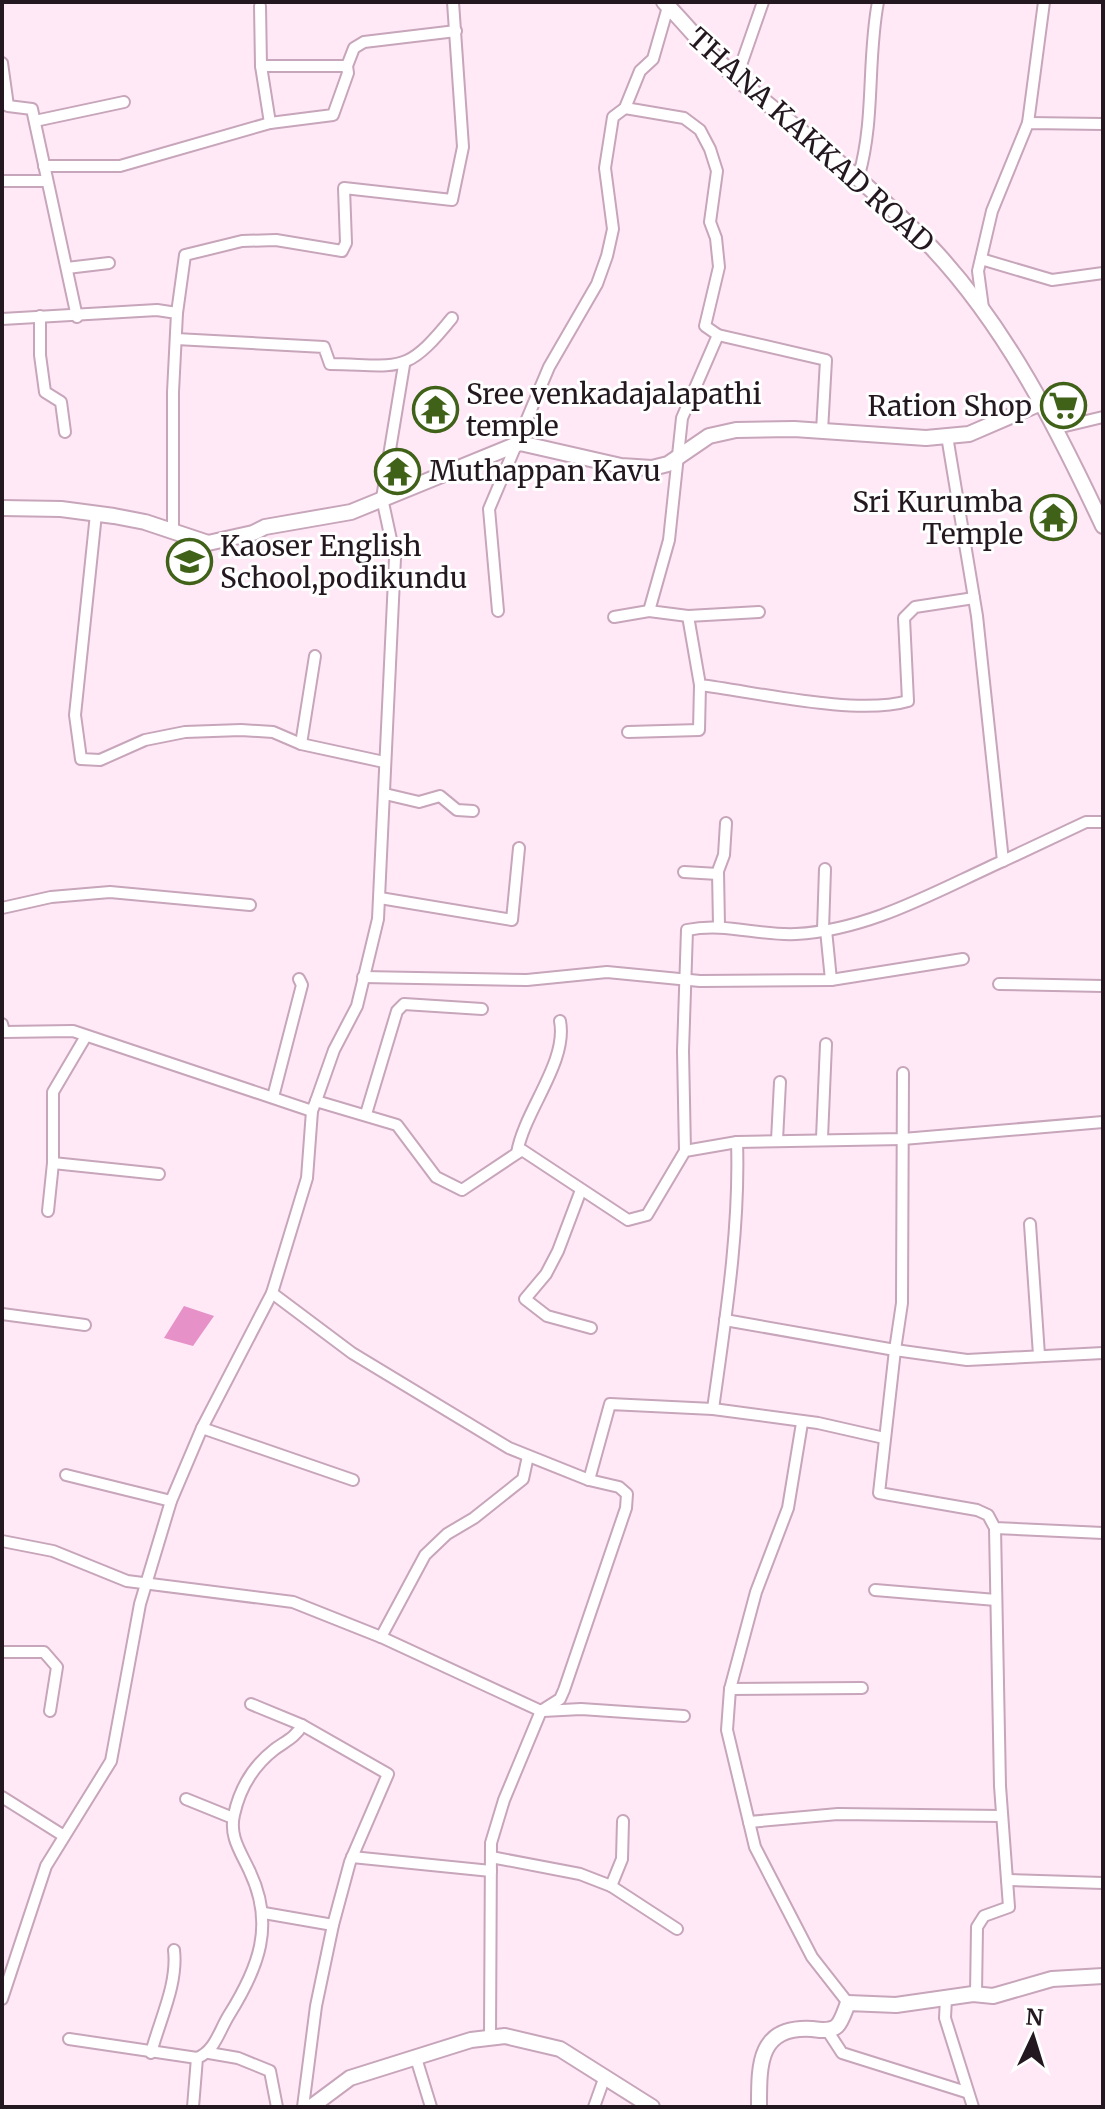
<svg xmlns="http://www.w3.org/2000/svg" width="1105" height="2109" font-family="Merriweather,serif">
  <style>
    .water { fill: #e791c9 }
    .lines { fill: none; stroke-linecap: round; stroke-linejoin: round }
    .street-casing { stroke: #c7a5ba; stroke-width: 14 }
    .secondary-casing { stroke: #c7a5ba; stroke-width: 18 }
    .street { stroke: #fff; stroke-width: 10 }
    .secondary { stroke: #fff; stroke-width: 14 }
    .labels { text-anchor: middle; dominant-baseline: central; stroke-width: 6; stroke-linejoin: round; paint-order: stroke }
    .street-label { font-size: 28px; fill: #241820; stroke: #fff }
    .poi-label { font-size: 28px; fill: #241820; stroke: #fff; text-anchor: start }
  </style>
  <rect width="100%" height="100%" fill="#ffe9f6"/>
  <path class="water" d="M 184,1306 L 214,1316 L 193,1346 L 164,1338 Z"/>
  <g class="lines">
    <defs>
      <g id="street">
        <path d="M 260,6 L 261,66"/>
        <path d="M 2,63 L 8,106 L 32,109 L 77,317"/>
        <path d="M 733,74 L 741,65 L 763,2"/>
        <path d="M 625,108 L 684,118 L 700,130 L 710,149 L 717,171 L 710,222 L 716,238 L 719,267 L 705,326 L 718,335 L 826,360 L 822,431"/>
        <path d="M 35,121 L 124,102"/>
        <path d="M 270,123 L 333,115 L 348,73 L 347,66"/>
        <path d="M 1028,123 L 1044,2"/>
        <path d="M 44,166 L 120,166 L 270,123 L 261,66 L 347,66 L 354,48 L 364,42 L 456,31"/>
        <path d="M 859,175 C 875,119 867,59 878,2"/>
        <path d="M 2,181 L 47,181"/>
        <path d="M 981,259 L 1052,280 L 1103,273"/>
        <path d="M 67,268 L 109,263"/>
        <path d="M 983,308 L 978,271 L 992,211 L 1028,123 L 1103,124"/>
        <path d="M 177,313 L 185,255 L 242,241 L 276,240 L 342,251 L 346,243 L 344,188 L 452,200 L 463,147 L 453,2"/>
        <path d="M 40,316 L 40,355 L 45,392 L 61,402 L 65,432"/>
        <path d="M 2,319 L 157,310 L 177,313 L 173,392 L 173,532"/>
        <path d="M 718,335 L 682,418 L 669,540 L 649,611 L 688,616 L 759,612"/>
        <path d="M 176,339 L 324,347 L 330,364 C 401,365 405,376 452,318"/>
        <path d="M 1057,428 L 1103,417"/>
        <path d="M 96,514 L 75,715 L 81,759 L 100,760 L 145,740 L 185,732 L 241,730 L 273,732 L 301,744 L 384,762"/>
        <path d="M 498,611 L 489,509 L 549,367 L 597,284 L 607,256 L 613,229 L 605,168 L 613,117 L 625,108 L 640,71 L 653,59 L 668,7"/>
        <path d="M 688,616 L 700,685 C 756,692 857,716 908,701 L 904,618 L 915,607 L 974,598"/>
        <path d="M 614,617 L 649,611"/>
        <path d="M 628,732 L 699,730 L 700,685"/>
        <path d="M 301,744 L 315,656"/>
        <path d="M 385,794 L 419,802 L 440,796 L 457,810 L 473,811"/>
        <path d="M 1003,861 L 1086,822 L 1103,822"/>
        <path d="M 684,872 L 718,874"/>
        <path d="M 380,898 L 512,920 L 519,848"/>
        <path d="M 2,908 L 51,897 L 110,892 L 250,905"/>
        <path d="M 719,926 L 718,871 L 724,855 L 726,823"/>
        <path d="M 823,930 L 825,869"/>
        <path d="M 826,930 L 831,980"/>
        <path d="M 363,977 L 527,980 L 607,972 L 700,981 L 831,980 L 963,959"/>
        <path d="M 999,984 L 1103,986"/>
        <path d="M 2,1024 L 4,1032 L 73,1031 L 312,1111 L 316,1101 L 397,1125 L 436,1177 L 462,1190 L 522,1150 L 628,1220 L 647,1215 L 685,1151 L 737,1142 L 903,1139 L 1103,1122"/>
        <path d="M 273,1097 L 302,985 L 299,979"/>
        <path d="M 316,1101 L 334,1050 L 357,1006 L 378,919 L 395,558 L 382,498 L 404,365"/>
        <path d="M 366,1114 L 397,1011 L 404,1004 L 482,1009"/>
        <path d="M 822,1138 L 826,1044"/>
        <path d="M 777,1140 L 780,1082"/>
        <path d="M 685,1151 L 683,1051 L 687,930 C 725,922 759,936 796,934 C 870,930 936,891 1003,861 L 977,616 L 947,436"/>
        <path d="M 517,1153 C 524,1111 568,1062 560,1021"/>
        <path d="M 53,1163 L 159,1174"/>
        <path d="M 581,1190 L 558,1251 L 546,1274 L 525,1299 L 547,1316 L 591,1328"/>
        <path d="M 48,1211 L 53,1163 L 53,1092 L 86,1036"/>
        <path d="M 1030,1224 L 1039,1355"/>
        <path d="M 272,1293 L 352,1353 L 509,1448 L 589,1480 L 610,1404 L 713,1409 C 725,1322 740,1230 737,1142"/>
        <path d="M 2,1314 L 85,1325"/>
        <path d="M 725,1320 L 895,1350 L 902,1303 L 903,1073"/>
        <path d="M 1103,1353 L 967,1360 L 895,1350 L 879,1493 L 977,1510 L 988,1515 L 995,1528 L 1103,1533"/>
        <path d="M 713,1409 L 818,1423 L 884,1438"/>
        <path d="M 802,1423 L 788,1508 L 756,1592 L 730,1689 L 727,1730 L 755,1847 L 812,1957 L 848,2003"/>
        <path d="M 202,1428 L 353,1480"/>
        <path d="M 66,1475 L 171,1501"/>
        <path d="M 2,1541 L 53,1551 L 127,1581 L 293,1602 L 381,1637 L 541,1711 L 504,1800 L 491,1843 L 490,2038"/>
        <path d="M 875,1590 L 996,1600"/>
        <path d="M 381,1637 L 425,1555 L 447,1534 L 474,1518 L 523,1479 L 528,1456"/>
        <path d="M 2,1652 L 44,1652 L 57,1667 L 50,1711"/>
        <path d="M 730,1689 L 862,1688"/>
        <path d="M 251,1704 L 302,1725"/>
        <path d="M 541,1711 L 560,1699 L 564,1690 L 626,1508 L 627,1494 L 619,1487 L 589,1480"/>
        <path d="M 543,1711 L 581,1709 L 684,1716"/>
        <path d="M 2,1797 L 64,1836"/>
        <path d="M 186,1799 L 233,1818"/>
        <path d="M 749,1822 L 838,1814 L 1002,1816"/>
        <path d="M 352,1857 L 491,1871"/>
        <path d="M 491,1857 L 580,1874 L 611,1886 L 677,1929"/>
        <path d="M 1007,1880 L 1103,1883"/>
        <path d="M 611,1886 L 622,1859 L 623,1821"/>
        <path d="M 264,1913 L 333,1925"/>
        <path d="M 976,1994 L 977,1927 L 984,1916 L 1009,1907 L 1000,1786 L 995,1528"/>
        <path d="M 946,1998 L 945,2018 L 973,2107"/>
        <path d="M 2,1999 L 46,1866 L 111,1761 L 140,1604 L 171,1501 L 202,1428 L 272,1293 L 307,1178 L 312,1111"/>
        <path d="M 827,2030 L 842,2053 L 966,2092"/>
        <path d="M 69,2039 L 197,2058"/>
        <path d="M 151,2053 C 160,2019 178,1984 174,1950"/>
        <path d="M 209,2053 L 238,2058 L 270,2071 L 277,2107"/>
        <path d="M 416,2058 L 431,2107"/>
        <path d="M 193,2107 L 197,2058 C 215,2051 219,2031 229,2015 C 259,1967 275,1925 250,1872 C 241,1852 229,1837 234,1815 C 240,1787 253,1766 275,1749 C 286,1741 296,1737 302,1725 L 388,1774 L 350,1862 L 333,1925 L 316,2006 L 303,2107"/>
        <path d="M 594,2107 L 604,2079"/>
      </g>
      <g id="secondary">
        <path d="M 664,2 C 689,27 712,58 740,81 C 806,137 871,184 932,248 C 1007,328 1057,428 1103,526"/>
        <path d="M 2,508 L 61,509 L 114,516 L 145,522 L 208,543 L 253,533 L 265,527 L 351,512 L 520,443 L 621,466 L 652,468 L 668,464 L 709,436 L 736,430 L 794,429 L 926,438 L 969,434 L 1041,403"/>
        <path d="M 311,2107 L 350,2078 L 471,2040 L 505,2036 L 560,2049 L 652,2107"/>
        <path d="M 759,2107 C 759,2064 758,2026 812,2029 C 820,2030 830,2032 837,2026 C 842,2021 845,2010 848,2003 L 896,2005 L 973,1994 L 993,1996 L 1052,1979 L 1103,1976"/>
      </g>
    </defs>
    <use href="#street" class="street-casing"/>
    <use href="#secondary" class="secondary-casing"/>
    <use href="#street" class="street"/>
    <use href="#secondary" class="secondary"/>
  </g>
  <defs>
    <symbol id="supermarket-ring" viewBox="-11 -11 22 22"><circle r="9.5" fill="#fff" stroke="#3f6118" stroke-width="1.5"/><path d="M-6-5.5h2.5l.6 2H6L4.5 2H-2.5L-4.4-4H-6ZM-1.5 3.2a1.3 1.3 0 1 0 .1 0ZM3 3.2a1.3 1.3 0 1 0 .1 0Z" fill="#3f6118"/></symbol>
    <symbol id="temple-ring" viewBox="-11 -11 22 22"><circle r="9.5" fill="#fff" stroke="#3f6118" stroke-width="1.5"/><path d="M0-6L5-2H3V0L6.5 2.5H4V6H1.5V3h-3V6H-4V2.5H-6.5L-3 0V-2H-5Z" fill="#3f6118"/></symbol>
    <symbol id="school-ring" viewBox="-11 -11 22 22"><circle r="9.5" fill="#fff" stroke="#3f6118" stroke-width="1.5"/><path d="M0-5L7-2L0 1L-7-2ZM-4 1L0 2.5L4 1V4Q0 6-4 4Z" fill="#3f6118"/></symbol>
  </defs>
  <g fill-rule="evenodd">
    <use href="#supermarket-ring" x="1038" y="380" width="51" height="51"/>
    <use href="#temple-ring" x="410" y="384" width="51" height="51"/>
    <use href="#temple-ring" x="372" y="446" width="51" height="51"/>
    <use href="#temple-ring" x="1028" y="492" width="51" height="51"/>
    <use href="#school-ring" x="164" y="536" width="51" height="51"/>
  </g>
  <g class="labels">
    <g class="street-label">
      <text transform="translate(811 140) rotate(42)">THANA KAKKAD ROAD</text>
    </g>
    <g class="poi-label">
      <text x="466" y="394">Sree venkadajalapathi<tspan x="466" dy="32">temple</tspan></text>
      <text x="1032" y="406" text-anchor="end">Ration Shop</text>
      <text x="429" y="471">Muthappan Kavu</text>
      <text x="1023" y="502" text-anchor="end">Sri Kurumba<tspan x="1023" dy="32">Temple</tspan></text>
      <text x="220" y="546">Kaoser English<tspan x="220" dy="32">School,podikundu</tspan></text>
    </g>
  </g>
  <rect width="1105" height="2109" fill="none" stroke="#241820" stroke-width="8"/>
  <g transform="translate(1033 2037) rotate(4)" stroke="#ffffff" stroke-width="6" paint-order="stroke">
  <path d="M0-6L14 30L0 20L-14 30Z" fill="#241820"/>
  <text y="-12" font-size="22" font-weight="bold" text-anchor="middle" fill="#241820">N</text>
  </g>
</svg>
